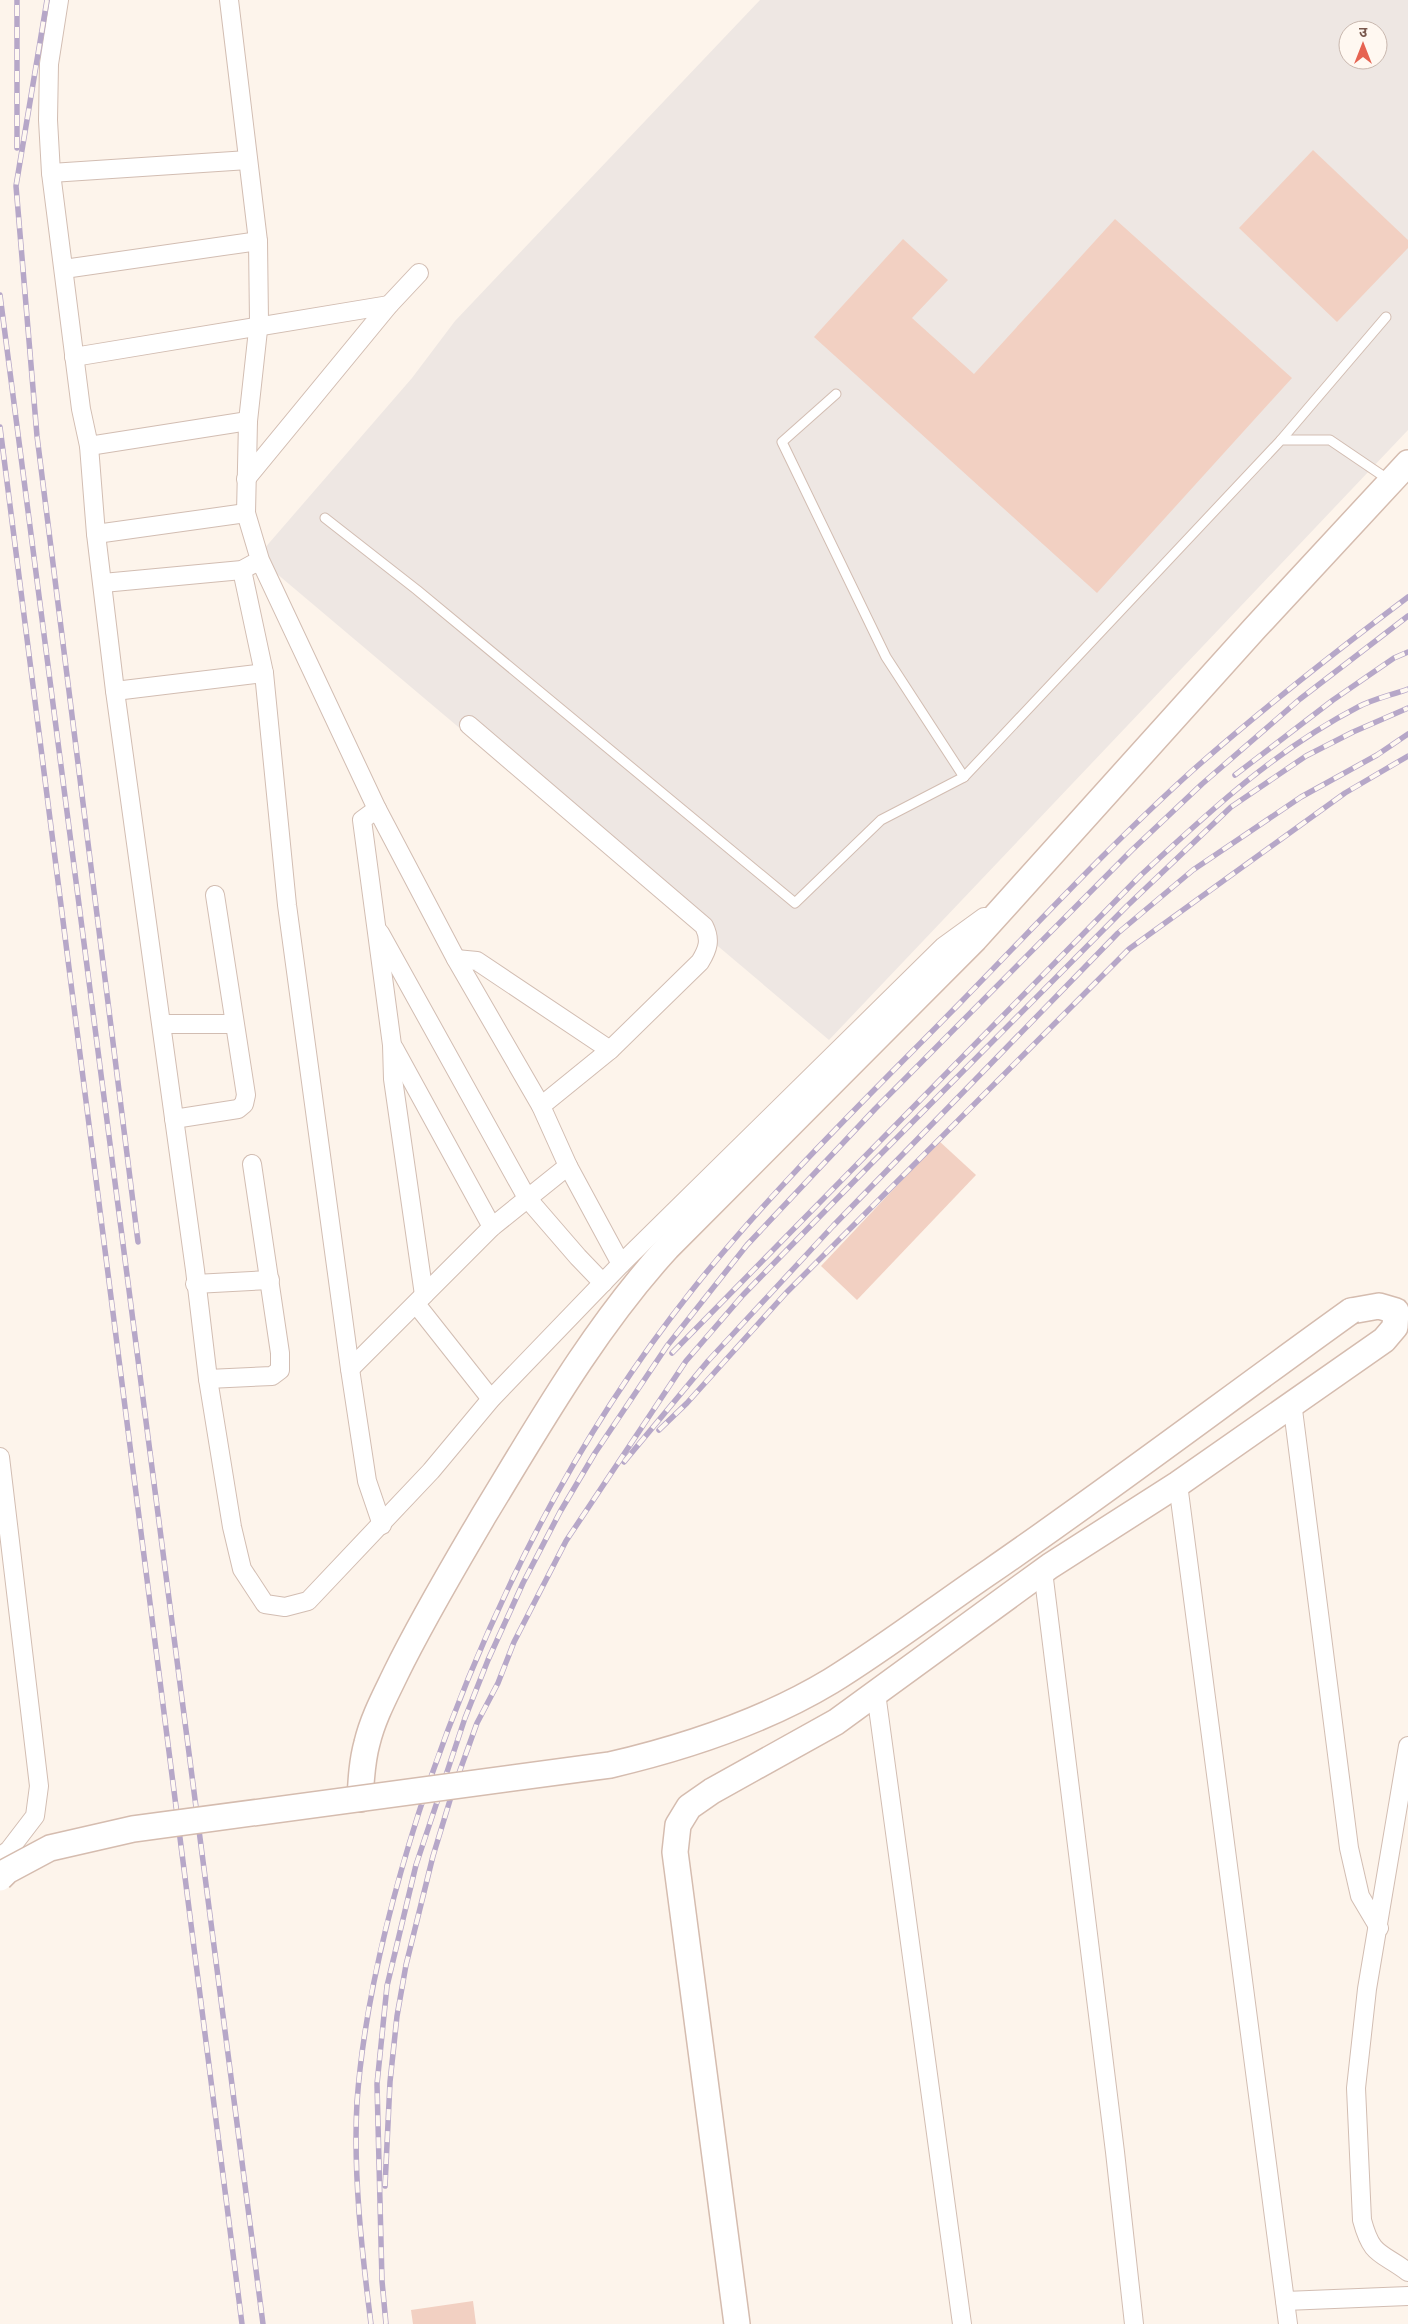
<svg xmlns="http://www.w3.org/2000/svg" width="1408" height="2324" font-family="'Public Sans','Noto Sans Devanagari',sans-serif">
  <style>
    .industrial { fill: #eee7e3; fill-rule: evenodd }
    .building { fill: #f2d0c2 }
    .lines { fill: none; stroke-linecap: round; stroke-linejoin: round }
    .lane-casing { stroke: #d2bdb2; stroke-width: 11 }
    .street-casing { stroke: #d2bdb2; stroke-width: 20 }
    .secondary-casing { stroke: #d5bcaf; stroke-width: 28 }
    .lane { stroke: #fff; stroke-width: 9 }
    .street { stroke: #fff; stroke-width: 18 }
    .secondary { stroke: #fff; stroke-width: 25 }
    .rail-casing { stroke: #b6a7c8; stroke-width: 5.5 }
    .rail { stroke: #fff8f1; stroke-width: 4; stroke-dasharray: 11; stroke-linecap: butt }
    .secondary-bridge-casing { stroke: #d5bcaf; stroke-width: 28; stroke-linecap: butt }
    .secondary-bridge { stroke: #fff; stroke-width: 25 }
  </style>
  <rect width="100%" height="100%" fill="#fdf4eb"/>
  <path class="industrial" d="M 760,0 L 1408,0 L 1408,430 L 829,1040 L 257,557 L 412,378 L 455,321 ZM 1348,30 L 1378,30 L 1378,60 L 1348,60 Z"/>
  <g class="building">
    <path d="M 1313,150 L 1408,240 L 1408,248 L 1337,322 L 1239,228 Z"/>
    <path d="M 1115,219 L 1292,378 L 1097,593 L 814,337 L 903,239 L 948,280 L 912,318 L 974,374 Z"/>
    <path d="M 939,1141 L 976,1175 L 857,1300 L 821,1266 Z"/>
    <path d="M 473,2301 L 476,2324 L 413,2324 L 411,2310 Z"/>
  </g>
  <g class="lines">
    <defs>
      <g id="lane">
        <path d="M 836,394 L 782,442 L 886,657 L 964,777"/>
        <path d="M 1281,440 L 1386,317"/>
        <path d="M 325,518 L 417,590 L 795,903 L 881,820 L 964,777 L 1281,440 L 1330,440 L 1389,480"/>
      </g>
      <g id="street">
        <path d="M 59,0 L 49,64 L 48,120 L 51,173 L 81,409 L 89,446 L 96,534 L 115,691 L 195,1270 L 208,1379 L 232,1527 L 242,1569 L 265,1604 L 285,1607 L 308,1601 L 431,1471 L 491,1399 L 621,1264 L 944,946 L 984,917"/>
        <path d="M 229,0 L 258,241 L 259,321 L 248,421 L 246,513 L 260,560 L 377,809 L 456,959 L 541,1106 L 568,1166 L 621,1264"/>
        <path d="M 51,173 L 248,160"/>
        <path d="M 64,269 L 258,241"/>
        <path d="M 74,357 L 389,305"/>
        <path d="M 89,446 L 248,421"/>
        <path d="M 246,479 L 389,305 L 419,273"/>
        <path d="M 96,534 L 246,513"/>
        <path d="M 242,570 L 264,673 L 287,905 L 350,1369 L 367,1481 L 382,1525"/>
        <path d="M 103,583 L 242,570 L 253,564"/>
        <path d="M 115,691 L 264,673"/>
        <path d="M 469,725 L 704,926 C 711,940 708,949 700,962 L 610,1050 L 541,1106"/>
        <path d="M 377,809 L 362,820 L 392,1045 L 393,1079 L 424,1295"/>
        <path d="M 380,933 L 527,1198 L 578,1257 L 603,1283"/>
        <path d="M 456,959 L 477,961 L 610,1050"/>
        <path d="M 162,1024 L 234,1024"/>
        <path d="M 394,1048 L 492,1227"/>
        <path d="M 174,1119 L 238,1109 L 244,1104 L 246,1095 L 215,895"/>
        <path d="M 195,1284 L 270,1280"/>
        <path d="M 416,1304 L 491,1399"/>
        <path d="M 350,1369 L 492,1227 L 568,1166"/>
        <path d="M 208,1379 L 272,1376 L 280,1370 L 280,1353 L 252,1164"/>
        <path d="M 1292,1402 L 1349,1848 L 1360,1896 L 1379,1928"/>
        <path d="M 0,1457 L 39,1786 L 35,1816 L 9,1850 L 0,1857"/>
        <path d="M 1178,1484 L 1288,2324"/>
        <path d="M 1043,1571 L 1115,2152 L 1134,2324"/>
        <path d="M 876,1693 L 962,2324"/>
        <path d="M 1408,1746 L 1367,1989 L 1356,2088 L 1362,2220 C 1372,2257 1380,2251 1408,2272"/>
        <path d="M 1285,2301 L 1408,2296"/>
      </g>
      <g id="secondary">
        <path d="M 360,1799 C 361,1780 362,1761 367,1743 C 373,1718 385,1696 396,1673 C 423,1618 453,1568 484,1515 C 540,1423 594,1328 667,1248 L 975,939 L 1255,628 L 1408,463"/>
        <path d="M 737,2324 L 675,1852 L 678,1825 L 689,1807 L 712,1791 L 836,1722 L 1050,1566 L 1178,1484 L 1384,1340 L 1395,1327 L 1396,1311 L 1379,1306 L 1351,1311"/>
      </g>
    </defs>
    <use href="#lane" class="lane-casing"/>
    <use href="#street" class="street-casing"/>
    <use href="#secondary" class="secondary-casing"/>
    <use href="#lane" class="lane"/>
    <use href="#street" class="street"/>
    <use href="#secondary" class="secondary"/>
    <defs>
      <g id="rail">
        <path d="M 47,0 L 16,186 L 37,436 L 138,1242"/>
        <path d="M 17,148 L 17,0"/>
        <path d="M 0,295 L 263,2324"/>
        <path d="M 0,427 L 242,2324"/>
        <path d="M 1235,775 L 1333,700 L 1394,658 L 1408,652"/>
        <path d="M 672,1353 L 1141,875 C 1209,812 1275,750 1358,707 C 1373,699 1392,695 1408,689"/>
        <path d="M 659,1430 L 687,1403 L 786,1293 L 1129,949 L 1345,793 L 1408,756"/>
        <path d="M 624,1462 L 708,1361 L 833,1226 L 1118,933 L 1193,870 L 1301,797 L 1377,755 L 1408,734"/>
        <path d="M 385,2186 L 390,2082 L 397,2016 L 406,1965 L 433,1856 L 454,1787 L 477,1723 L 498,1683 L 514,1642 L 566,1541 L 686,1361 L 743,1295 L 870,1165 L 1127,906 L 1231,807 L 1306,756 L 1353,732 L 1408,708"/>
        <path d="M 371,2324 C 362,2253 353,2174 357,2102 C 364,2004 389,1906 419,1812 C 481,1624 569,1445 693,1289 C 774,1187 870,1095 961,1002 C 1037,924 1112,843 1193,770 C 1262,709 1335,652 1408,597"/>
        <path d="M 386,2324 L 382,2281 L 377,2084 L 387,1986 L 416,1865 L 465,1718 L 488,1660 L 523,1583 L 560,1512 L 595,1453 L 667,1346 L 747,1245 L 875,1109 L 1132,850 L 1202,784 L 1300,699 L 1408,616"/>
      </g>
    </defs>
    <use href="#rail" class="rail-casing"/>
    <use href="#rail" class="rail"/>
    <defs>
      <path id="secondary-bridge" d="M 0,1878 L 7,1871 L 50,1848 L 133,1829 L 610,1765 C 687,1747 763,1722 831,1681 C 886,1647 938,1607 991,1571 C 1113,1487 1231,1397 1351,1311"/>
    </defs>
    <use href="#secondary-bridge" class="secondary-bridge-casing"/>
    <use href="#secondary-bridge" class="secondary-bridge"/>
  </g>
  <g transform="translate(1363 45)"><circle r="24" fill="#fff8f1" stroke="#c9b8af"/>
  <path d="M0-4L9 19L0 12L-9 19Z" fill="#e66351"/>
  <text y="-8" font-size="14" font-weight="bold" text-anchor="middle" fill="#79584d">उ</text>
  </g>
</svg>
